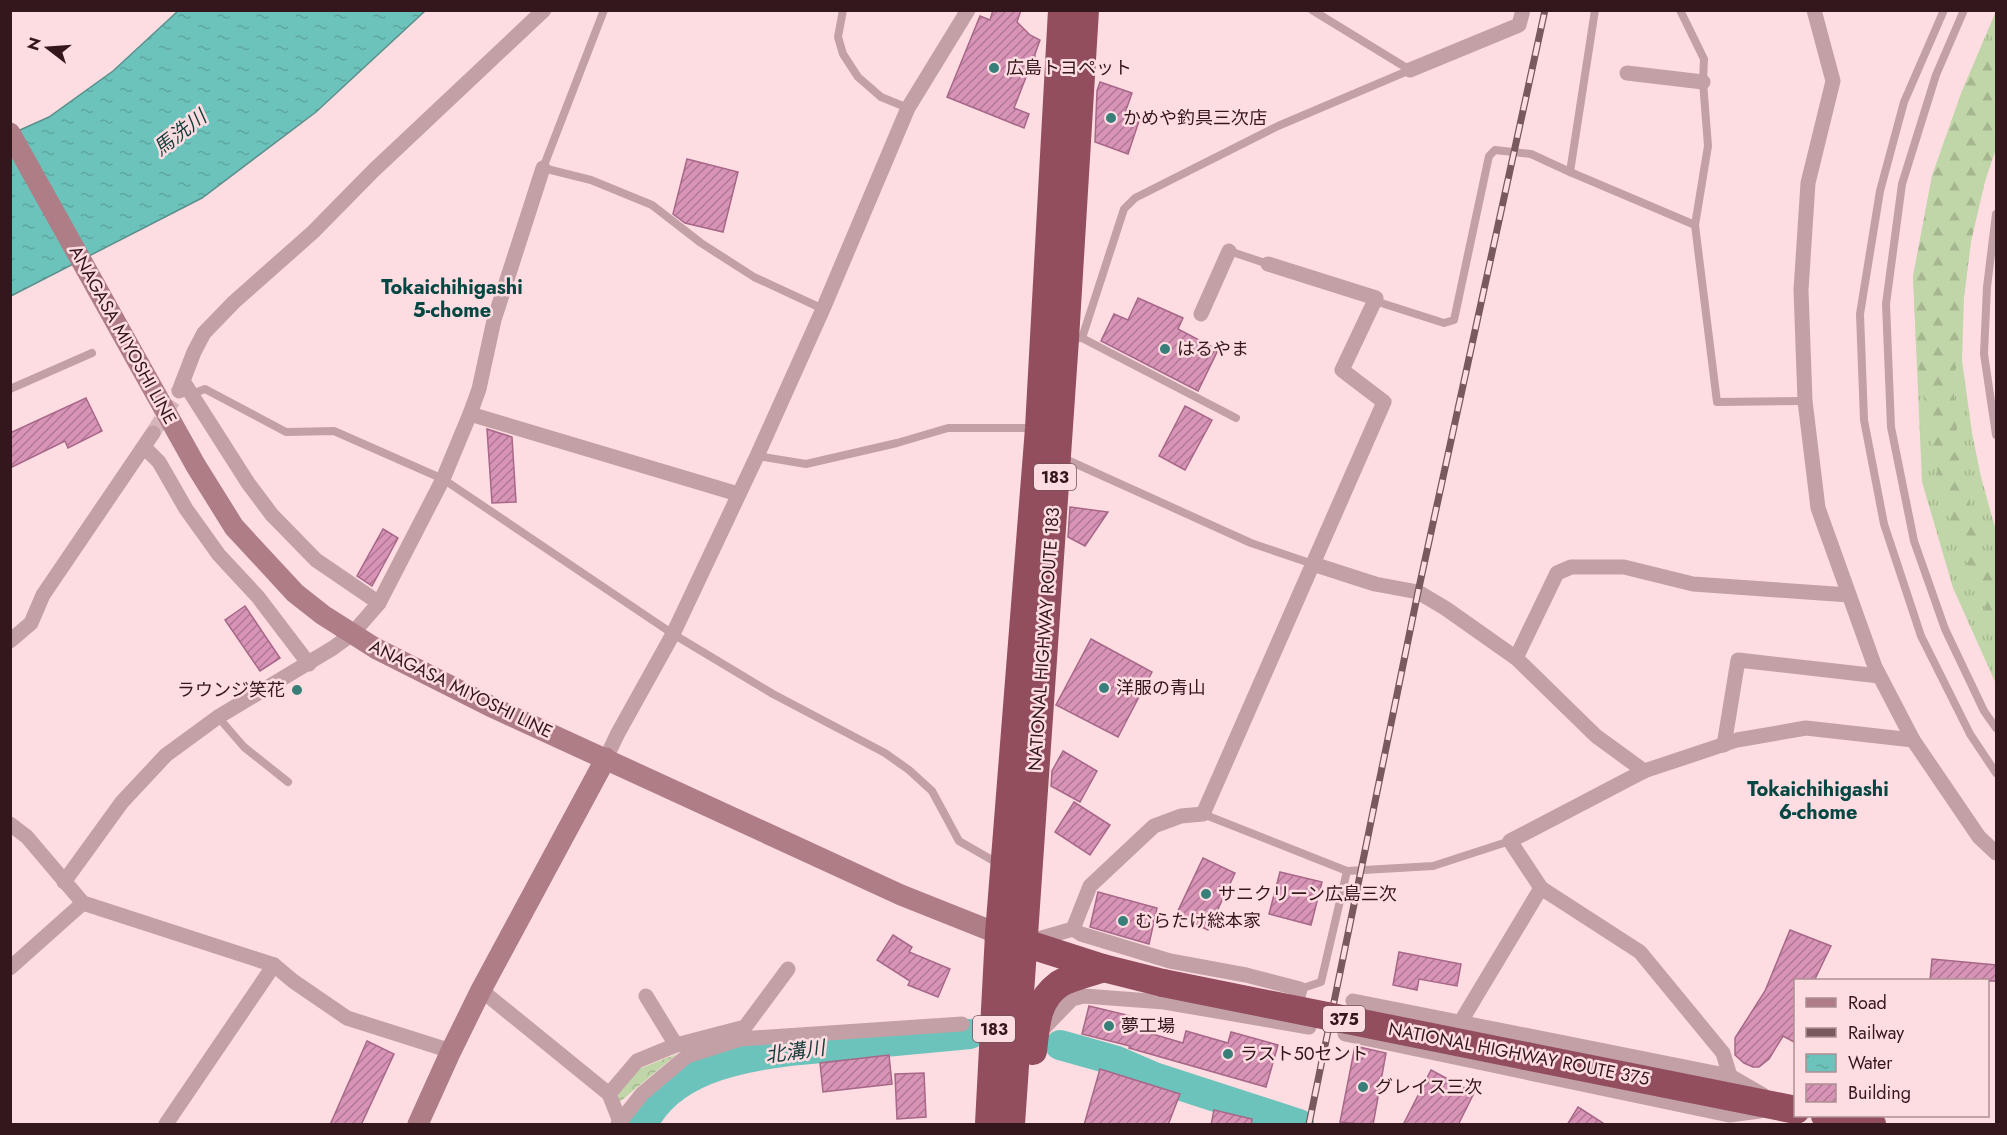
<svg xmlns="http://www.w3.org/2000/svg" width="2007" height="1135" font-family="Jost,'Noto Sans JP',sans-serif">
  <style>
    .grass { fill: url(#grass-tufts) }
    .forest { fill: url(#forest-firs) }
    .park { fill: url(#park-crowns) }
    .water { fill: url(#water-ripples); stroke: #5b8f8c; stroke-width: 1.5 }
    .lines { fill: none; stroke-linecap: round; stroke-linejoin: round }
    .river { stroke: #6cc3bb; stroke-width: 30 }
    .building { fill: url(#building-hatch); stroke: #a76788; stroke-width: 1.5 }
    .street-tunnel { stroke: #d6b5bb; stroke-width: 15; stroke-dasharray: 15 8; stroke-linecap: butt }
    .lane { stroke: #c3a0a5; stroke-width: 8 }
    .street { stroke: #c3a0a5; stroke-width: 15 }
    .secondary { stroke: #af7d86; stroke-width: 21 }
    .highway { stroke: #924e5c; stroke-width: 28 }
    .rail-casing { stroke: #77595e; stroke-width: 7 }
    .rail { stroke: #fedde2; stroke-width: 4.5; stroke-dasharray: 14; stroke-linecap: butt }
    .highway-bridge { stroke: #924e5c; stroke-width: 28 }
    .poi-dot { fill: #387f79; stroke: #fedde2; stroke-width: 2 }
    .labels { text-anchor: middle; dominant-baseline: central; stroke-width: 5; stroke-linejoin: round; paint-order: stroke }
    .shield { fill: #fedde2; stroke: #715258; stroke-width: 1.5 }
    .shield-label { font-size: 16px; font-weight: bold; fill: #34171d }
    .poi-label { font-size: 18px; fill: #34171d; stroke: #fedde2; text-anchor: start }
    .street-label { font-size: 18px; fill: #34171d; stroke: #fedde2 }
    .water-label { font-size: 20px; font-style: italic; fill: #163f3c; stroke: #fedde2 }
    .neighbourhood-label { font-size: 20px; font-weight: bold; fill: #044642; stroke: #fedde2 }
  </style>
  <defs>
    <pattern id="grass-tufts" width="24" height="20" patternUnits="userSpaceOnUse" patternTransform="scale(1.5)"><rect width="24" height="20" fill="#c1d6a8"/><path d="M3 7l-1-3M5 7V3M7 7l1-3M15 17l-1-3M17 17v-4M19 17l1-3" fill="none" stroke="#a6b790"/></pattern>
    <pattern id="forest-firs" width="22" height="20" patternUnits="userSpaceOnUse" patternTransform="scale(1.5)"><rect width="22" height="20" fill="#c1d6a8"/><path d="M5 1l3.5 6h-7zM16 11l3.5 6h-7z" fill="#a6b790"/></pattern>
    <pattern id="park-crowns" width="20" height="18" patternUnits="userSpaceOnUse" patternTransform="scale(1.5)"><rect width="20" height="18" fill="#c1d6a8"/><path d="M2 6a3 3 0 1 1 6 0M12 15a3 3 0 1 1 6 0" fill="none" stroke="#a6b790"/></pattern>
    <pattern id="water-ripples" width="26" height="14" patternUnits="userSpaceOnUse" patternTransform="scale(1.5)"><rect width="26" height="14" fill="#6cc3bb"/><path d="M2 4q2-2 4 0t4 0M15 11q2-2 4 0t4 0" fill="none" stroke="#5ea7a0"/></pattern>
    <pattern id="building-hatch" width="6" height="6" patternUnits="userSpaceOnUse" patternTransform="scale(1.5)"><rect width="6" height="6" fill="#d894b6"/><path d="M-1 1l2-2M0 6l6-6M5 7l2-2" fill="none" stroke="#b07893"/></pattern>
  </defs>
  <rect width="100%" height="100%" fill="#fedde2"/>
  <path class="grass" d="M 1996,11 L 1996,148 L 1985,181 L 1971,241 L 1964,297 L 1962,360 L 1972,433 L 1981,477 L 1996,531 L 1996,684 L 1953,588 L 1922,482 L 1913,277 L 1932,176 L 1962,91 Z"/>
  <path class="forest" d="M 1996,29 L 1996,148 L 1985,181 L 1971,241 L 1953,383 L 1960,468 L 1981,547 L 1996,586 L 1996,631 L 1991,624 L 1946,511 L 1929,431 L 1917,355 L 1913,277 L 1932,176 L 1962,91 Z"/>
  <path class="park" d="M 677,1054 L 615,1106 L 609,1094 L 636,1070 Z"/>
  <path class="water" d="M 178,11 L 425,11 L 316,112 L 202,198 L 11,296 L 11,134 L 49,117 L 113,71 Z"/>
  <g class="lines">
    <g class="river">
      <path d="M 1060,1045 L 1117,1061 L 1154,1077 L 1299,1124"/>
      <path d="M 643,1124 C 669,1071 734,1058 789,1051 L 970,1034"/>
    </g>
  </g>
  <g class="building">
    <path d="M 993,10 L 1021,10 L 1017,22 L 1030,35 L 1040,40 L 1035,54 L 1035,61 L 1028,72 L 1014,108 L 1029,114 L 1024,128 L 947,97 L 980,16 L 990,20 Z"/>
    <path d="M 1100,82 L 1132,93 L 1124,116 L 1139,121 L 1128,154 L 1095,142 L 1097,91 Z"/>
    <path d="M 687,159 L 738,172 L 723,232 L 685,223 L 673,214 Z"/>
    <path d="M 1138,298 L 1183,318 L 1178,329 L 1218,350 L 1198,391 L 1101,341 L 1114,314 L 1128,320 Z"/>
    <path d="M 86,398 L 102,431 L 68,448 L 65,441 L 10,468 L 10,433 Z"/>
    <path d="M 1185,406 L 1212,420 L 1185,470 L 1159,456 Z"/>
    <path d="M 487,429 L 512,437 L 516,502 L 492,503 Z"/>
    <path d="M 1070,507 L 1108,512 L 1085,546 L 1068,537 Z"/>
    <path d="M 383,529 L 398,538 L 372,586 L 357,576 Z"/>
    <path d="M 245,606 L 280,658 L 260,671 L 225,620 Z"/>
    <path d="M 1091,639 L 1152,672 L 1118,737 L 1056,705 Z"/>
    <path d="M 1063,751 L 1097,771 L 1080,802 L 1051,786 L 1052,771 Z"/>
    <path d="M 1074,802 L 1110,825 L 1090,855 L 1055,832 Z"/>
    <path d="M 1203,858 L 1235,873 L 1208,930 L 1176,915 Z"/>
    <path d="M 1280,872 L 1322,882 L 1311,925 L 1269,914 Z"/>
    <path d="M 1098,892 L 1157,908 L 1149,944 L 1090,927 Z"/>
    <path d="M 1790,930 L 1831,946 L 1814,981 L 1796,981 L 1796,1043 L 1783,1036 L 1769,1059 L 1759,1067 L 1753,1067 L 1744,1063 L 1735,1055 L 1735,1038 L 1765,991 Z"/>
    <path d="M 893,935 L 912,947 L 909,952 L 950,969 L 938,997 L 908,985 L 910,981 L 877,960 Z"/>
    <path d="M 1399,952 L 1461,964 L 1457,986 L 1419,979 L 1417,990 L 1393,985 Z"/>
    <path d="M 1932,959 L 1996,965 L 1996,981 L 1930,981 Z"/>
    <path d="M 1089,1006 L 1135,1017 L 1132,1028 L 1183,1043 L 1186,1031 L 1228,1043 L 1231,1032 L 1278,1045 L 1266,1087 L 1129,1048 L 1130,1046 L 1082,1034 Z"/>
    <path d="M 367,1041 L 394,1054 L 361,1125 L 330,1125 Z"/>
    <path d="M 1355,1046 L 1386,1053 L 1373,1125 L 1340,1122 Z"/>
    <path d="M 889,1055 L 892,1084 L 823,1092 L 820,1063 Z"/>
    <path d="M 1100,1069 L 1180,1094 L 1168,1125 L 1084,1125 Z"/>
    <path d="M 1431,1070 L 1474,1093 L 1458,1125 L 1403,1125 Z"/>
    <path d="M 924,1073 L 926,1117 L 897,1119 L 895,1074 Z"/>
    <path d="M 1578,1107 L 1606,1125 L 1567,1125 Z"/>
    <path d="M 1214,1110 L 1252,1119 L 1251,1125 L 1211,1125 Z"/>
  </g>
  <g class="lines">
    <path class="street-tunnel" d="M 153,433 L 179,391"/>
    <g class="lane">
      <path d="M 604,10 L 543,168 L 591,180 L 652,205 L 701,243 L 754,277 L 823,309"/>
      <path d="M 843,10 L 838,37 L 843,54 L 858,77 L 881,97 L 908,108"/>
      <path d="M 1312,10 L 1410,70"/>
      <path d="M 1595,10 L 1570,172 L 1695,225"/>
      <path d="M 1680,10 L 1704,59 L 1703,82 L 1708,146 L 1695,225 L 1717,402 L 1805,401"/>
      <path d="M 1944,10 L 1904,102 L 1880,191 L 1860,314 L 1864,420 L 1884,524 L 1921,636 L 1970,734 L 1996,773"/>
      <path d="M 1964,10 L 1936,75 L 1902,184 L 1886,304 L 1891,427 L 1914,541 L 1945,629 L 1984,711 L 1996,728"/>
      <path d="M 1996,214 L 1987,287 L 1984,354 L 1996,435"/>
      <path d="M 1229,251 L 1268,264"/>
      <path d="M 1375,301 L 1444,323 L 1454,320 L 1489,156 L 1495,150 L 1531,154 L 1570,172"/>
      <path d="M 1082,338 L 1236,418"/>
      <path d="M 1070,339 L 1082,338 L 1124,209 L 1135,198 L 1278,126 L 1410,70"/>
      <path d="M 10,389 L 92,353"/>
      <path d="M 192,394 L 205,389 L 286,432 L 334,431 L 443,479 L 673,634 L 773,694 L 885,753 L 909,770 L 932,791 L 959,841 L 999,864"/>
      <path d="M 757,456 L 806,464 L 897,443 L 948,428 L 1035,428"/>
      <path d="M 1063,458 L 1251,543 L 1313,564"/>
      <path d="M 218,717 L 244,747 L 288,782"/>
      <path d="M 1203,814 L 1347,871 L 1433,866 L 1510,841"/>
      <path d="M 1300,989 L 1321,982 L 1347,871"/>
    </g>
    <g class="street">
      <path d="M 1814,10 L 1833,81 L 1808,183 L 1801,290 L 1805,401 L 1818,508 L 1875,667 L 1913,740 L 1979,837 L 1996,853"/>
      <path d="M 1410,70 L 1519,25 L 1523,10"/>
      <path d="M 1627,73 L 1703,82"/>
      <path d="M 1201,314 L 1229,251"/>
      <path d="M 183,381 L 248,483 L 272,515 L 316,560 L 379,603"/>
      <path d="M 179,391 L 194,352 L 204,333 L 234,302 L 313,232 L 373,171 L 544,10"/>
      <path d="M 470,414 L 738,494"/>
      <path d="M 144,447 L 159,462 L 186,509 L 219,555 L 258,597 L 309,664"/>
      <path d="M 1313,564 L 1375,584 L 1418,592 L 1445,608 L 1516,658 L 1557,573 L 1571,567 L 1624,567 L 1693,584 L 1849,595"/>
      <path d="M 10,641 L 31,623 L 43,595 L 153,433"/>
      <path d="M 1516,658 L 1596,736 L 1644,771"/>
      <path d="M 1724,745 L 1738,660 L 1879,676"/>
      <path d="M 606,758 L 618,733 L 673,634 L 757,456 L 823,309 L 908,108 L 968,10"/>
      <path d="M 10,824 L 27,837 L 83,903 L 274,965 L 293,981 L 347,1018 L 451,1051"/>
      <path d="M 64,882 L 122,802 L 166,755 L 218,717 L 333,648 L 352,634 L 379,603 L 443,479 L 470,414 L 479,389 L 494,320 L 543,168"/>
      <path d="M 1541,888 L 1510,841 L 1644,771 L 1737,740 L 1806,728 L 1913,740"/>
      <path d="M 1073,929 L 1090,886 L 1154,826 L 1181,816 L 1203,814 L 1384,402 L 1342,370 L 1376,298 L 1268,264"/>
      <path d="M 1031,941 L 1073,929 L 1081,934 L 1170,961 L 1246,975 L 1300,989 L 1293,1015"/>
      <path d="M 10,968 L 83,903"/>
      <path d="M 481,990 L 609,1094 L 621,1124"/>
      <path d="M 646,996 L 676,1045"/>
      <path d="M 1353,1001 L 1730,1076 L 1763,1095"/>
      <path d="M 1460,1023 L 1541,888 L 1640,952 L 1723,1053 L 1730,1076"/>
      <path d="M 1038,1034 L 1072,999 L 1084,996 L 1164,1002 L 1309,1027"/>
      <path d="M 1345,1034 L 1729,1115 L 1760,1111"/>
      <path d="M 609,1094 L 637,1061 L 676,1045 L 745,1027 L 788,969"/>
      <path d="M 166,1124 L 274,965"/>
      <path d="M 618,1124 L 642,1094 L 687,1056 L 740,1039 L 962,1024"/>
    </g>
    <g class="secondary">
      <path d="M 10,133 L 196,466 L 234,527 L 295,593 L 323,615 L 375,648 L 494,708 L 901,895 L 999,934"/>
      <path d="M 418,1124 L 451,1051 L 481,990 L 606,758"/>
    </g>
    <g class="highway">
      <path d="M 1006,937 L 1103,968 L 1163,983"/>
      <path d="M 1033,1051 C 1036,1027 1036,1001 1058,985 C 1067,978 1091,973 1103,968"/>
      <path d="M 1526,1056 L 1796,1110"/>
      <path d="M 1825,1116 L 1872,1124"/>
      <path d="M 989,1124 L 999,934 L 1039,428 L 1062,10"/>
      <path d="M 1011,1124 L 1065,339 L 1085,10"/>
    </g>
    <defs>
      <path id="rail" d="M 1309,1124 L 1418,592 L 1545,10"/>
    </defs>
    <use href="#rail" class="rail-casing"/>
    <use href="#rail" class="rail"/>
    <path class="highway-bridge" d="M 1163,983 L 1526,1056"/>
  </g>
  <g class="poi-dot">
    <circle cx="994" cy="68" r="6"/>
    <circle cx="1111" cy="118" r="6"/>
    <circle cx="1165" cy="349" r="6"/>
    <circle cx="1104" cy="688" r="6"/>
    <circle cx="297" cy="690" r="6"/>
    <circle cx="1206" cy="894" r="6"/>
    <circle cx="1123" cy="921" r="6"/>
    <circle cx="1109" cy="1026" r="6"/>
    <circle cx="1228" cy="1054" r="6"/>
    <circle cx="1363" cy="1087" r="6"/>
  </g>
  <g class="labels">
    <g class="shield">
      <rect x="1034" y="464" width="42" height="26" rx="4.5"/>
      <rect x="1323" y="1006" width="42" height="26" rx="4.5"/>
      <rect x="973" y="1016" width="42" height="26" rx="4.5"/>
    </g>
    <g class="shield-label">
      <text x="1055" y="477">183</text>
      <text x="1344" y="1019">375</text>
      <text x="994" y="1029">183</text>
    </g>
    <g class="poi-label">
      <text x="1006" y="68">広島トヨペット</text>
      <text x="1123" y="118">かめや釣具三次店</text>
      <text x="1177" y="349">はるやま</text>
      <text x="1116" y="688">洋服の青山</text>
      <text x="285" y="690" text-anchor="end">ラウンジ笑花</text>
      <text x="1218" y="894">サニクリーン広島三次</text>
      <text x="1135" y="921">むらたけ総本家</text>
      <text x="1121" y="1026">夢工場</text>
      <text x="1240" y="1054">ラスト50セント</text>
      <text x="1375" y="1087">グレイス三次</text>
    </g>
    <g class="street-label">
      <text transform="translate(123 335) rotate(61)">ANAGASA MIYOSHI LINE</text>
      <text transform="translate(1044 639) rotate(-86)">NATIONAL HIGHWAY ROUTE 183</text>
      <text transform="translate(461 689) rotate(26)">ANAGASA MIYOSHI LINE</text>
      <text transform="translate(1519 1054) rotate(11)">NATIONAL HIGHWAY ROUTE 375</text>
    </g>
    <g class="water-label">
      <text transform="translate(180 133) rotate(-38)">馬洗川</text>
      <text transform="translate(795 1052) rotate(-8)">北溝川</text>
    </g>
    <g class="neighbourhood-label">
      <text x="452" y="287">Tokaichihigashi<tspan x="452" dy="23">5-chome</tspan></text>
      <text x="1818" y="789">Tokaichihigashi<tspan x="1818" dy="23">6-chome</tspan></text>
    </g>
  </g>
  <rect width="2007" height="1135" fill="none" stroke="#34171d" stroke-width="24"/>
  <rect x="1794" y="979" width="195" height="138" fill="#fedde2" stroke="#ad8e93" stroke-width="1.5"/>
  <rect x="1806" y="998" width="30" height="9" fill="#af7d86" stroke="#ad8e93" stroke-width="1.5"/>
  <text x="1848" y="1009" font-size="18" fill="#34171d">Road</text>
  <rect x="1806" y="1028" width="30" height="9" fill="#77595e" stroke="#ad8e93" stroke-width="1.5"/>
  <text x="1848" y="1039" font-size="18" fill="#34171d">Railway</text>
  <rect x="1806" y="1054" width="30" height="18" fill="url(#water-ripples)" stroke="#ad8e93" stroke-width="1.5"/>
  <text x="1848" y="1069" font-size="18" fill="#34171d">Water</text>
  <rect x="1806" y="1084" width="30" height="18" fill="url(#building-hatch)" stroke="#ad8e93" stroke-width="1.5"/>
  <text x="1848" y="1099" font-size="18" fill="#34171d">Building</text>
  <g transform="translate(48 48) rotate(287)" stroke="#fedde2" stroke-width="4.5" paint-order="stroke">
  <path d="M0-4.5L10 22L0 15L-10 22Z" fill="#34171d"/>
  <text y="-9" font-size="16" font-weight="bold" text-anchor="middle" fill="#34171d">N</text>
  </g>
</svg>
